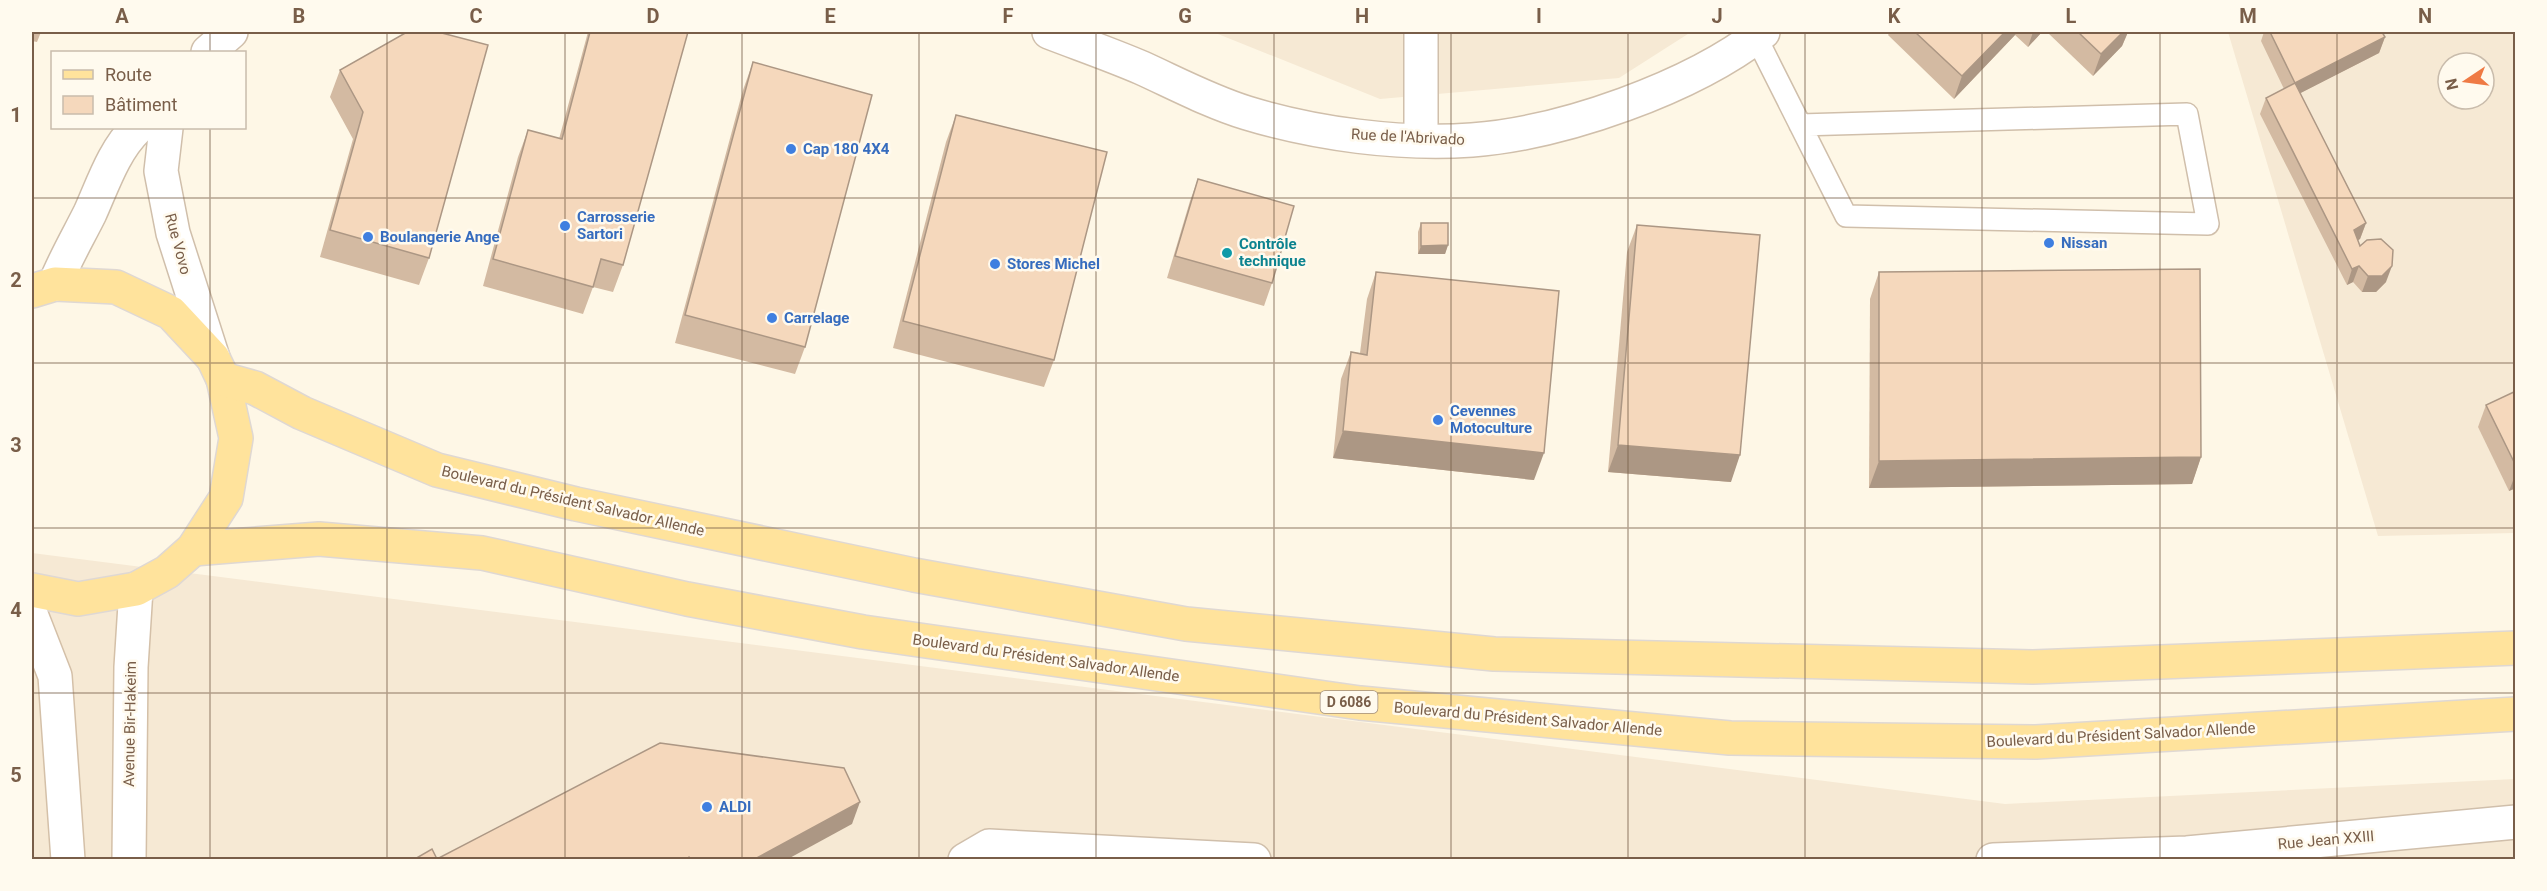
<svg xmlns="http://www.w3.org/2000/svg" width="2547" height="891" font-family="Roboto,sans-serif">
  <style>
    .residential { fill: #f6e9d4; fill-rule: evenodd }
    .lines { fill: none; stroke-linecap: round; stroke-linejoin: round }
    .lane-casing { stroke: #d0bfab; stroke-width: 24 }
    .street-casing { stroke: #d0bfab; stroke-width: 36 }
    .secondary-casing { stroke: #d4c0a8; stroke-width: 36 }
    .primary-casing { stroke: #dfd8d3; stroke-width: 36 }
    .lane { stroke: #fff; stroke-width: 21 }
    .street { stroke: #fff; stroke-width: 33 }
    .secondary { stroke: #fff; stroke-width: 33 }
    .primary { stroke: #ffe39c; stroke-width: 33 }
    .wall { fill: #d3baa2 }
    .shaded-wall { fill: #ac9784 }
    .building { fill: #f5d8bc; stroke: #ac9784; stroke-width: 1.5 }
    .grid { fill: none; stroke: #795e49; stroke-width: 1.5; stroke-opacity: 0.55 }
    .shop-dot { fill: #3f7fe0; stroke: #fffaee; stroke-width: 2 }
    .culture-dot { fill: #0f9aa8; stroke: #fffaee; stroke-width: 2 }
    .labels { text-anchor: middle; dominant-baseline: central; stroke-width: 5; stroke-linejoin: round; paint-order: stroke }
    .shield { fill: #fffaee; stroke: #a18d7a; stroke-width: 1.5 }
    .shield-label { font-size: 14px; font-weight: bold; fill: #795e49 }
    .street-label { font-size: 15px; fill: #795e49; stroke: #fffaee }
    .shop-label { font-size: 15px; font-weight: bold; fill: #366cbe; stroke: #fffaee; text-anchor: start }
    .culture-label { font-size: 15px; font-weight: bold; fill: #0d838f; stroke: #fffaee; text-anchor: start }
    .neatline { fill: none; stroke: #795e49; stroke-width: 2 }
    .grid-label { font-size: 20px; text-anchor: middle; font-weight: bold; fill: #795e49 }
  </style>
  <rect width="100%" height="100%" fill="#fef7e6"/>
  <g class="residential">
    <path d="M 1213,32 L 1691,32 L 1619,78 L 1380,99 Z"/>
    <path d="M 2228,32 L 2515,32 L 2515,533 L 2378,536 ZM 2448,63 L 2484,63 L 2484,99 L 2448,99 Z"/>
    <path d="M 32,553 L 2005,804 L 2515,779 L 2515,859 L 32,859 Z"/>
  </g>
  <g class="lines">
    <defs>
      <path id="lane" d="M 1756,37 L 1846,216 L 2208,224 L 2187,114 L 1800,125"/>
      <g id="street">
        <path d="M 1049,32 C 1080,44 1112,55 1142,68 C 1177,84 1211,102 1247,113 C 1316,134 1399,145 1472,140 C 1563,133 1691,88 1763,32"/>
        <path d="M 208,52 L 231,32"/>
        <path d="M 166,128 L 161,171 L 173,233 L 213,358"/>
        <path d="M 1421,140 L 1421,32"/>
        <path d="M 55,284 C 65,259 78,237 90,213 C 103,184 114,150 137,128"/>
        <path d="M 965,860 L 989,846 L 1254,860"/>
        <path d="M 1993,860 L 2187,853 L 2516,822"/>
      </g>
      <g id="secondary">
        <path d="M 32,617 L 55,676 L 68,860"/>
        <path d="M 129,860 L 131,667 L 136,589"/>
      </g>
      <g id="primary">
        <path d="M 32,291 L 55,284 L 116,287 L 171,313 L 213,358 L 223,379 L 236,438 L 226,498 L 193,549 L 167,572 L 136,589 L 78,599 L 32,590"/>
        <path d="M 223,379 L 255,388 L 302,413 L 437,470 L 576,504 L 914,575 L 1186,624 L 1494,654 L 2033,667 L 2516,648"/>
        <path d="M 193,549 L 319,539 L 482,553 L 687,599 L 863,632 L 1360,703 L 1730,738 L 2036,742 L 2516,714"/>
      </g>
    </defs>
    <use href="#lane" class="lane-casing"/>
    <use href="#street" class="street-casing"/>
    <use href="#secondary" class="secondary-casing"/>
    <use href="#primary" class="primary-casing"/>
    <use href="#lane" class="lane"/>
    <use href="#street" class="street"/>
    <use href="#secondary" class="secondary"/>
    <use href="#primary" class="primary"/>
  </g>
  <g class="wall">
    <path d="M 32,32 L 41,32 L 37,42 L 32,41 Z"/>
    <path d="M 407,32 L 429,258 L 419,285 L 320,257 L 353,139 L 330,97 L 340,70 Z"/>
    <path d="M 588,32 L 688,32 L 623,265 L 613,292 L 593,287 L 583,314 L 483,286 L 518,157 L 528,130 L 559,139 Z"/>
    <path d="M 1890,32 L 2042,32 L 2028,47 L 2015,35 L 1954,99 L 1888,35 Z"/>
    <path d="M 2047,32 L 2128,32 L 2122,46 L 2093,76 Z"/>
    <path d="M 2264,32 L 2382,32 L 2385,37 L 2379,53 L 2300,93 L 2366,223 L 2360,239 L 2358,240 L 2360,246 L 2386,282 L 2376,292 L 2362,292 L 2353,282 L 2347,285 L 2260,114 L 2266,98 L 2284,89 L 2261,41 Z"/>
    <path d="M 753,62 L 805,347 L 795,374 L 675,343 L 743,90 Z"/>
    <path d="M 956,115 L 1054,360 L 1044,387 L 893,348 L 946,142 Z"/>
    <path d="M 1198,179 L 1272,283 L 1264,306 L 1167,278 L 1190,201 Z"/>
    <path d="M 1421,223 L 1448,245 L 1445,254 L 1418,254 L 1418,232 Z"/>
    <path d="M 1637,225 L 1731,482 L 1608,472 L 1627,252 Z"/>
    <path d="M 1376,272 L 1534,480 L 1333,458 L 1341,379 L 1351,352 L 1360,353 L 1367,299 Z"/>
    <path d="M 1879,272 L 2201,457 L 2192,484 L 1869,488 L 1870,299 Z"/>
    <path d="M 2516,391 L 2516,488 L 2509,491 L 2478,427 L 2486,405 Z"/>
  </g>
  <g class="shaded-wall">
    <path d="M 2005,32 L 2017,32 L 2015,35 L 1954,99 L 1962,76 Z"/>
    <path d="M 2033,32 L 2042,32 L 2028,47 Z"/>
    <path d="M 2123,32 L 2128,32 L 2122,46 L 2093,76 L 2101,54 Z"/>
    <path d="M 2385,37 L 2379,53 L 2289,99 L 2295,83 Z"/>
    <path d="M 2366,223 L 2360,239 L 2348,246 L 2354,230 Z"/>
    <path d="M 1448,245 L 1445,254 L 1418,254 L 1421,246 Z"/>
    <path d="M 2359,266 L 2353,282 L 2347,285 L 2352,269 Z"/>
    <path d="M 2392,266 L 2386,282 L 2376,292 L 2362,292 L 2368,276 Z"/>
    <path d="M 1343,431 L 1544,453 L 1534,480 L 1333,458 Z"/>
    <path d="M 1618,445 L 1740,455 L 1731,482 L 1608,472 Z"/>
    <path d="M 2201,457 L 2192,484 L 1869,488 L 1879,461 Z"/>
    <path d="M 2516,473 L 2516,488 L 2509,491 Z"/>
    <path d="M 860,802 L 852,824 L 786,860 L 753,860 Z"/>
  </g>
  <g class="building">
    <path d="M 407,32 L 438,32 L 488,45 L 429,258 L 330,230 L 363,112 L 340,70 Z"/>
    <path d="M 590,32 L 688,32 L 623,265 L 601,259 L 593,287 L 493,259 L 528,130 L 562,139 Z"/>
    <path d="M 1915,32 L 2005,32 L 1962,76 Z"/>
    <path d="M 2078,32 L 2123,32 L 2101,54 Z"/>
    <path d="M 2270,32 L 2382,32 L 2385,37 L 2295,83 Z"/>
    <path d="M 753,62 L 872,95 L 805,347 L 685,315 Z"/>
    <path d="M 2295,83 L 2366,223 L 2354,230 L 2360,246 L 2367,240 L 2381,239 L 2393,250 L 2392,266 L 2382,276 L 2368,276 L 2359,266 L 2352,269 L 2266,98 Z"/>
    <path d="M 956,115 L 1107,152 L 1054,360 L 903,321 Z"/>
    <path d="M 1198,179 L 1294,206 L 1272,283 L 1175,256 Z"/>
    <path d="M 1421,223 L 1448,223 L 1448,245 L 1421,246 Z"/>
    <path d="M 1637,225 L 1760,235 L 1740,455 L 1618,445 Z"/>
    <path d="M 2200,269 L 2201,457 L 1879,461 L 1879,272 Z"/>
    <path d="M 1376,272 L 1559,291 L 1544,453 L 1343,431 L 1351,352 L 1367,355 Z"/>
    <path d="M 2516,391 L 2516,466 L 2486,405 Z"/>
    <path d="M 660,743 L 844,768 L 860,802 L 753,860 L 691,860 L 689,857 L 685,860 L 413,860 L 432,849 L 437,859 Z"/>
  </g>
  <path class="grid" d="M 210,32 L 210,52M 387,32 L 387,860M 565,32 L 565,860M 742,32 L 742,860M 919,32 L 919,860M 1096,32 L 1096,860M 1274,32 L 1274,860M 1451,32 L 1451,860M 1628,32 L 1628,860M 1805,32 L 1805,860M 1982,32 L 1982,860M 2160,32 L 2160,860M 2337,32 L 2337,860M 210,128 L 210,860M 32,198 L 2516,198M 32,363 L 2516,363M 32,528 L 2516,528M 32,693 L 2516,693"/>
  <g class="shop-dot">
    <circle cx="791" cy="149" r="6"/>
    <circle cx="565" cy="226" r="6"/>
    <circle cx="368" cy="237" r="6"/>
    <circle cx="2049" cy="243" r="6"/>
    <circle cx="995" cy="264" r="6"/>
    <circle cx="772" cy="318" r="6"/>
    <circle cx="1438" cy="420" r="6"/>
    <circle cx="707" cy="807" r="6"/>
  </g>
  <circle class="culture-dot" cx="1227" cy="253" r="6"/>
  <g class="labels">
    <rect class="shield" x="1320.5" y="691" width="57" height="22" rx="4.5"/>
    <g class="shield-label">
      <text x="1349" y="702">D 6086</text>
    </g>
    <g class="street-label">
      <text transform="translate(1408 137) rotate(3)">Rue de l'Abrivado</text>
      <text transform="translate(178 244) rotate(75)">Rue Vovo</text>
      <text transform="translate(573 501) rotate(13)">Boulevard du Président Salvador Allende</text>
      <text transform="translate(1046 658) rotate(8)">Boulevard du Président Salvador Allende</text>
      <text transform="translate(1528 719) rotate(5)">Boulevard du Président Salvador Allende</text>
      <text transform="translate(130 724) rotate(-89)">Avenue Bir-Hakeim</text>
      <text transform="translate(2121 735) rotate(-3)">Boulevard du Président Salvador Allende</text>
      <text transform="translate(2326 840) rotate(-5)">Rue Jean XXIII</text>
    </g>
    <g class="shop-label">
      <text x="803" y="149">Cap 180 4X4</text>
      <text x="577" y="217">Carrosserie<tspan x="577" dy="17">Sartori</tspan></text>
      <text x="380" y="237">Boulangerie Ange</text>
      <text x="2061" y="243">Nissan</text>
      <text x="1007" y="264">Stores Michel</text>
      <text x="784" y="318">Carrelage</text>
      <text x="1450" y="411">Cevennes<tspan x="1450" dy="17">Motoculture</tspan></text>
      <text x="719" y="807">ALDI</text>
    </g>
    <g class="culture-label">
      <text x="1239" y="244">Contrôle<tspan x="1239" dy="17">technique</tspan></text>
    </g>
  </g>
  <rect width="2547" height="891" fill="none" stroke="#fffaee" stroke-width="66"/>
  <rect x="51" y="51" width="195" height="78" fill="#fffaee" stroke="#c9bcac" stroke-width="1.5"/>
  <rect x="63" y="70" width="30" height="9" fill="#ffe39c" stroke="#c9bcac" stroke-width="1.5"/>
  <text x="105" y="81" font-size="18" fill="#795e49">Route</text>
  <rect x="63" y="96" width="30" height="18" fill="#f5d8bc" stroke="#c9bcac" stroke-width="1.5"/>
  <text x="105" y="111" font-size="18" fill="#795e49">Bâtiment</text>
  <g transform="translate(2466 81) rotate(257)"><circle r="28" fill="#fffaee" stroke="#c9bcac" stroke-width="1.5"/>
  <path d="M0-4.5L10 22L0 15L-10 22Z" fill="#ef7a44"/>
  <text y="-9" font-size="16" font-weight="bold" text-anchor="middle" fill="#795e49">N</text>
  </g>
  <rect x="33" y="33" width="2481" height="825" class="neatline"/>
  <g class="grid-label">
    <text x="122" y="23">A</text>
    <text x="299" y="23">B</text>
    <text x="476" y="23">C</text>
    <text x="653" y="23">D</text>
    <text x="830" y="23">E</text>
    <text x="1008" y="23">F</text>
    <text x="1185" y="23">G</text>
    <text x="1362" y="23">H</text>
    <text x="1539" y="23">I</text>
    <text x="1717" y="23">J</text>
    <text x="1894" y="23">K</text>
    <text x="2071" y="23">L</text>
    <text x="2248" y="23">M</text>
    <text x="2425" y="23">N</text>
    <text x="16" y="122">1</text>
    <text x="16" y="287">2</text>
    <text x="16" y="452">3</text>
    <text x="16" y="617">4</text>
    <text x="16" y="782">5</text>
  </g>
</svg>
